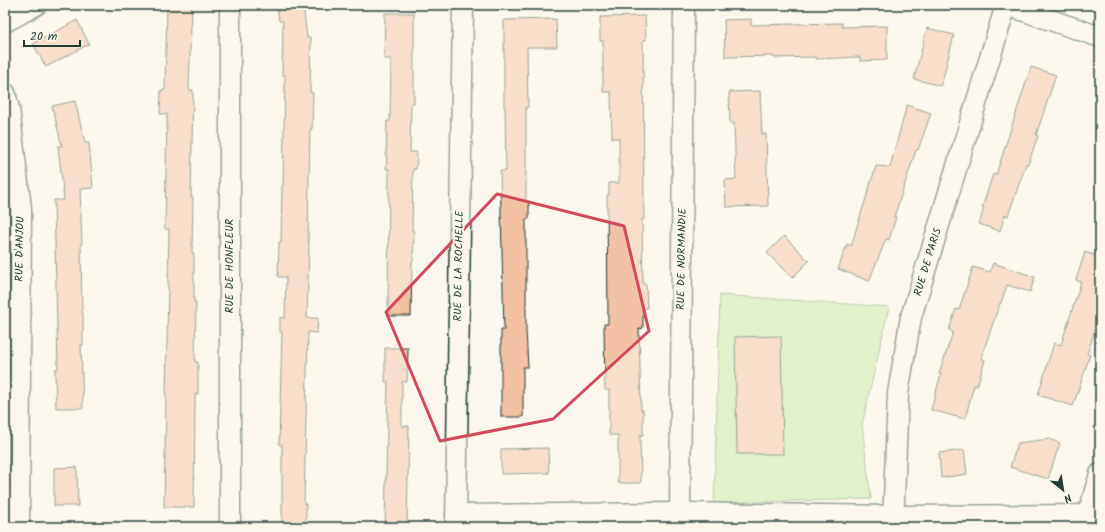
<svg xmlns="http://www.w3.org/2000/svg" width="1105" height="532" font-family="Kalam,sans-serif">
  <style>
    .green { fill: #c2e9a4; stroke: #70936c }
    .building { fill: #f3c1a4; stroke: #1f3d34 }
    .lines { fill: none; stroke-linecap: round; stroke-linejoin: round }
    .street-casing { stroke: #1f3d34; stroke-width: 23 }
    .street { stroke: #fbf7ec; stroke-width: 20 }
    .marked { fill: none; stroke: #d1495b; stroke-width: 3; stroke-linejoin: round }
    .labels { text-anchor: middle; dominant-baseline: central; stroke-width: 4; stroke-linejoin: round; paint-order: stroke }
    .street-label { font-size: 11px; fill: #1f3d34; stroke: #fbf7ec }
  </style>
  <rect width="100%" height="100%" fill="#fbf7ec"/>
  <filter id="ink" filterUnits="userSpaceOnUse"><feTurbulence type="fractalNoise" baseFrequency=".025" numOctaves="2"/><feDisplacementMap in="SourceGraphic" scale="8" xChannelSelector="R" yChannelSelector="G"/><feConvolveMatrix kernelMatrix="1 2 1 2 8 2 1 2 1" color-interpolation-filters="sRGB"/></filter>
  <g filter="url(#ink)">
    <path class="green" d="M 720,295 L 889,307 L 862,425 L 871,499 L 714,503 Z"/>
    <g class="building">
      <path d="M 167,5 L 191,5 L 192,24 L 191,24 L 189,90 L 193,90 L 191,197 L 193,197 L 192,253 L 194,253 L 194,302 L 196,302 L 195,362 L 198,362 L 198,394 L 195,394 L 194,507 L 164,507 L 169,229 L 165,229 L 167,114 L 160,114 L 161,90 L 165,90 Z"/>
      <path d="M 277,5 L 303,5 L 307,38 L 311,38 L 310,92 L 313,93 L 312,129 L 310,129 L 309,180 L 308,242 L 309,242 L 307,318 L 318,318 L 317,333 L 308,332 L 304,504 L 306,504 L 306,527 L 282,527 L 282,445 L 279,445 L 282,332 L 280,332 L 280,317 L 285,318 L 286,277 L 278,277 L 279,242 L 281,242 L 282,186 L 283,186 L 285,75 L 282,75 L 283,21 L 279,21 Z"/>
      <path d="M 385,13 L 414,13 L 414,103 L 411,103 L 410,152 L 417,152 L 416,169 L 413,169 L 412,231 L 414,231 L 413,261 L 412,261 L 411,316 L 388,316 L 389,169 L 386,169 L 387,158 L 386,158 L 387,121 L 390,121 L 391,59 L 384,59 Z"/>
      <path d="M 645,16 L 646,40 L 643,40 L 644,219 L 642,219 L 643,284 L 646,284 L 647,308 L 643,308 L 643,328 L 639,329 L 641,410 L 643,410 L 643,435 L 640,435 L 641,483 L 618,483 L 618,435 L 609,435 L 609,390 L 605,390 L 604,324 L 608,324 L 607,195 L 609,195 L 609,183 L 619,183 L 619,138 L 612,138 L 611,92 L 603,92 L 603,41 L 600,41 L 600,17 Z"/>
      <path d="M 556,19 L 557,47 L 527,47 L 528,107 L 526,107 L 526,201 L 529,201 L 529,219 L 526,219 L 526,330 L 528,367 L 523,367 L 523,417 L 501,417 L 501,330 L 504,330 L 500,171 L 506,171 L 505,107 L 504,107 L 504,20 Z"/>
      <path d="M 751,19 L 751,25 L 842,23 L 842,27 L 887,26 L 887,60 L 860,61 L 860,57 L 816,59 L 816,57 L 774,58 L 773,56 L 725,57 L 724,20 Z"/>
      <path d="M 77,20 L 89,44 L 46,67 L 33,44 Z"/>
      <path d="M 927,28 L 954,35 L 941,86 L 914,79 Z"/>
      <path d="M 1031,67 L 1056,75 L 1036,135 L 1038,136 L 1028,164 L 1026,164 L 1008,216 L 1005,215 L 1000,231 L 979,224 L 984,208 L 982,208 L 993,174 L 996,175 Z"/>
      <path d="M 760,91 L 762,134 L 766,134 L 768,206 L 726,207 L 725,180 L 736,179 L 734,123 L 730,123 L 729,92 Z"/>
      <path d="M 75,101 L 85,143 L 89,143 L 93,188 L 80,189 L 82,244 L 81,244 L 82,313 L 83,313 L 83,345 L 81,345 L 83,408 L 56,408 L 55,369 L 58,369 L 54,200 L 64,200 L 58,146 L 62,146 L 52,106 Z"/>
      <path d="M 907,105 L 931,113 L 918,150 L 916,150 L 894,217 L 896,217 L 889,240 L 886,239 L 869,281 L 838,269 L 847,244 L 851,246 L 876,166 L 890,167 Z"/>
      <path d="M 784,236 L 809,261 L 792,278 L 767,253 Z"/>
      <path d="M 1085,252 L 1100,257 L 1100,315 L 1087,354 L 1090,355 L 1073,406 L 1038,395 L 1054,343 L 1061,345 L 1081,282 L 1076,280 Z"/>
      <path d="M 993,263 L 1035,277 L 1030,292 L 1007,285 L 1001,303 L 1000,303 L 981,358 L 985,360 L 977,386 L 974,385 L 965,419 L 931,410 L 941,374 L 939,374 L 953,332 L 949,330 L 956,309 L 959,310 L 973,267 L 990,272 Z"/>
      <path d="M 781,336 L 783,454 L 737,454 L 735,337 Z"/>
      <path d="M 385,348 L 408,348 L 407,382 L 402,382 L 402,426 L 409,426 L 407,527 L 385,527 L 388,382 L 385,382 Z"/>
      <path d="M 1049,439 L 1060,443 L 1048,479 L 1010,467 L 1018,443 Z"/>
      <path d="M 548,448 L 549,473 L 501,474 L 501,449 Z"/>
      <path d="M 964,450 L 967,474 L 941,478 L 939,453 Z"/>
      <path d="M 77,467 L 78,506 L 54,506 L 54,468 Z"/>
    </g>
    <g class="lines">
      <defs>
        <g id="street">
          <path d="M 230,5 L 230,527"/>
          <path d="M 1007,5 L 1100,37"/>
          <path d="M 5,22 L 36,5"/>
          <path d="M 5,93 L 9,108 L 21,208 L 19,527"/>
          <path d="M 680,513 L 684,5"/>
          <path d="M 1088,514 L 1100,474"/>
          <path d="M 456,515 L 680,513 L 893,516 L 1100,515"/>
          <path d="M 456,527 L 463,5"/>
          <path d="M 893,527 L 898,393 L 911,317 L 1006,5"/>
        </g>
      </defs>
      <use href="#street" class="street-casing"/>
      <use href="#street" class="street"/>
    </g>
  </g>
  <path d="M0 0H1105V532H0ZM 497,194 L 624,226 L 649,331 L 553,419 L 440,441 L 386,312 Z" fill="#fbf7ec" fill-opacity=".55" fill-rule="evenodd"/>
  <path class="marked" d="M 497,194 L 624,226 L 649,331 L 553,419 L 440,441 L 386,312 Z"/>
  <g class="labels">
    <g class="street-label">
      <text transform="translate(20 249) rotate(-89)">RUE D'ANJOU</text>
      <text transform="translate(682 259) rotate(-89)">RUE DE NORMANDIE</text>
      <text transform="translate(928 262) rotate(-73)">RUE DE PARIS</text>
      <text transform="translate(230 266) rotate(-90)">RUE DE HONFLEUR</text>
      <text transform="translate(459 266) rotate(-89)">RUE DE LA ROCHELLE</text>
    </g>
  </g>
  <rect width="1105" height="532" fill="none" stroke="#fbf7ec" stroke-width="20"/>
  <rect x="10" y="10" width="1085" height="512" fill="none" stroke="#1f3d34" stroke-width="1.5" filter="url(#ink)"/>
  <g transform="translate(1063 490) rotate(150)" stroke="#fbf7ec" stroke-width="3" paint-order="stroke">
  <path d="M0-3L7 15L0 10L-7 15Z" fill="#1f3d34"/>
  <text y="-6" font-size="11" font-weight="bold" text-anchor="middle" fill="#1f3d34">N</text>
  </g>
  <path d="M24 40v6h56v-6" fill="none" stroke="#1f3d34" stroke-width="2"/>
  <text x="30" y="40" font-size="12" fill="#1f3d34" stroke="#fbf7ec" stroke-width="3" paint-order="stroke">20 m</text>
</svg>
